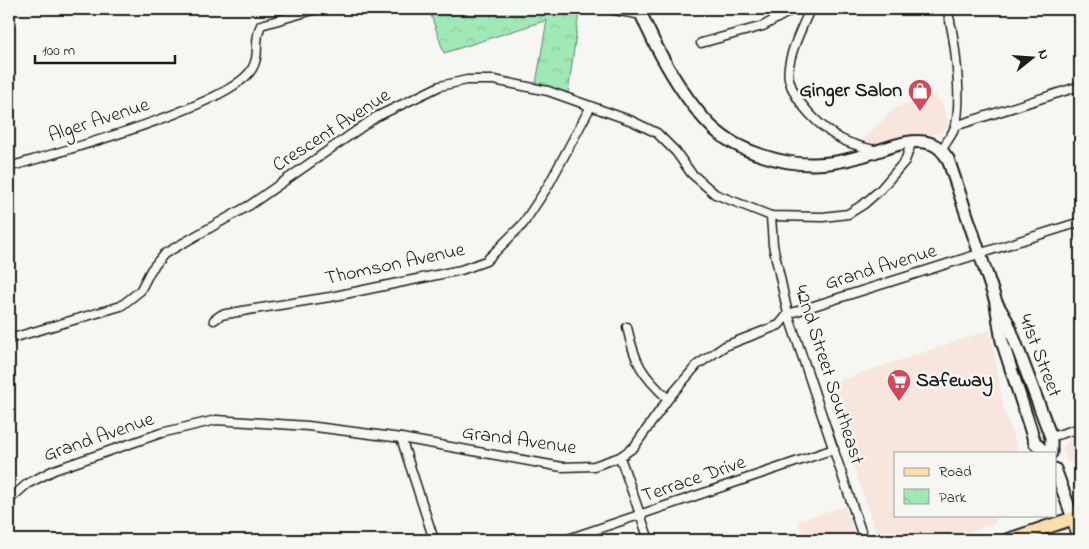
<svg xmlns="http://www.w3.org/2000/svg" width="1089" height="549" font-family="'Indie Flower',sans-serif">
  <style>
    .built { fill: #f7e5de }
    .park { fill: url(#park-crowns); stroke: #5e8269 }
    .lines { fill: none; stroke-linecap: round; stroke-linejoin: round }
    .street-casing { stroke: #1c1c1c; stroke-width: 11 }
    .secondary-casing { stroke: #1c1c1c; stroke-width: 15 }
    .primary-casing { stroke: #1c1c1c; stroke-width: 16 }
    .street { stroke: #f6f6f2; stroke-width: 8 }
    .secondary { stroke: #f6f6f2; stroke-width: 11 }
    .primary { stroke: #f9ddab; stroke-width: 12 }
    .labels { text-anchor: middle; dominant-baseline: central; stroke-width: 5; stroke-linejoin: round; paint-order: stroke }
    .poi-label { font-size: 20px; font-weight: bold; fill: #1c1c1c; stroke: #f6f6f2; text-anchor: end }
    .street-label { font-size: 20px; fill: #1c1c1c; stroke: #f6f6f2 }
  </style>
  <defs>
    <pattern id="park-crowns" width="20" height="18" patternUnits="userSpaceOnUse" patternTransform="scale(1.25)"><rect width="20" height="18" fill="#a0e8b6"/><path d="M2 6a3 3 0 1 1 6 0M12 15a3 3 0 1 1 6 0" fill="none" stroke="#89c69c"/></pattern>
  </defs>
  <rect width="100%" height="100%" fill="#f6f6f2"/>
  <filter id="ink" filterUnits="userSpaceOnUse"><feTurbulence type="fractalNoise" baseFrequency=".02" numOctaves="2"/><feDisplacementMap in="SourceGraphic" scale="10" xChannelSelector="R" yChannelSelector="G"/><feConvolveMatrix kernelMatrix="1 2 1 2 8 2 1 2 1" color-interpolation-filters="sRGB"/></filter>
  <g filter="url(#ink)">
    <g class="built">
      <path d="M 935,94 L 938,101 L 941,100 L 949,125 L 940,134 L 917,133 L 876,145 L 863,139 L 897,107 Z"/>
      <path d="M 990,330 L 1004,410 L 1019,453 L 895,453 L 895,515 L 1007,515 L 995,519 L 996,523 L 947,540 L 879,540 L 826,385 Z"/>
      <path d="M 1080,436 L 1080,489 L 1072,474 L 1075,472 L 1071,462 L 1067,463 L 1062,449 L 1069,439 Z"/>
      <path d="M 845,506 L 856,540 L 805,540 L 798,521 Z"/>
    </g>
    <path class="park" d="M 429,9 L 589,9 L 579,12 L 568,93 L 536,84 L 547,20 L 444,53 Z"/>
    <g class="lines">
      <defs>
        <g id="street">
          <path d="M 609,9 L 642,15"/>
          <path d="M 810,9 C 803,26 785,60 789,79 C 794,102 821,128 841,139 C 852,145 866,148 878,151"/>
          <path d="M 701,43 L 763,26 L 794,9"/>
          <path d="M 955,126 L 1080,86"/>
          <path d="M 941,151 C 946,142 954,133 956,124 C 962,96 955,37 947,9"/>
          <path d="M 9,167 C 56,153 230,106 252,69 C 261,54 253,42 261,25 L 317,9"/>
          <path d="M 771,216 L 773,245 L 788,314 L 864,540"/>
          <path d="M 214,320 L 221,315 L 248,310 L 330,297 L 461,270 L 486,261 L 523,224 L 548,186 L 591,106"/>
          <path d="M 627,327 C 635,363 641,374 668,399"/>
          <path d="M 9,339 L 121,306 L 140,291 L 151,270 L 164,254 L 250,205 L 376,117 L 440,86 L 467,80 L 494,80 L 548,91 L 632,121 L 657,133 L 676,152 L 691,173 L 715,194 L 771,216 L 823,217 L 848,214 L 864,204 L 880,190 L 905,161 L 912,141"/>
          <path d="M 1051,437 L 1080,428"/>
          <path d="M 401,438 L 434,540"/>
          <path d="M 620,457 L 649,540"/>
          <path d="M 9,500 L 27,484 L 54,470 L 161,433 L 216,420 L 308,426 L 401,438 L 562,467 L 594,466 L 620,457 L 634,447 L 668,399 L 697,365 L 725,346 L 779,325 L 788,314 L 1080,222"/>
          <path d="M 9,538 L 9,540"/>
          <path d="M 565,540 L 834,449"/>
        </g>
        <g id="secondary">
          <path d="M 639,9 C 655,48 684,101 715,130 C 738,151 783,165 814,164 C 828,164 844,161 858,157 C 880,152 910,135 932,144 C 938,146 944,153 948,159 L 996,302 L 1008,323 L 1051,437 L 1051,453"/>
          <path d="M 996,304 L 1002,341 L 1035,443 L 1046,453"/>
          <path d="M 1055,469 L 1073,518"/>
        </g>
        <g id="primary">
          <path d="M 1073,518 L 1079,540"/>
          <path d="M 1008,540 L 1080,516"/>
        </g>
      </defs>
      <use href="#street" class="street-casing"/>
      <use href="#secondary" class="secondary-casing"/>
      <use href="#primary" class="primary-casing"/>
      <use href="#street" class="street"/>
      <use href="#secondary" class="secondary"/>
      <use href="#primary" class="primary"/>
    </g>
  </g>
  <defs>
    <symbol id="shop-pin" viewBox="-11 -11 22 30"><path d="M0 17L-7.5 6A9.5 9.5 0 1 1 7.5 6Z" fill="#d1495b" stroke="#f6f6f2"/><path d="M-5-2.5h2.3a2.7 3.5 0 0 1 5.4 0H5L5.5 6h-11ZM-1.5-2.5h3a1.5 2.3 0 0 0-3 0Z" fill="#fff"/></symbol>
    <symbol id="supermarket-pin" viewBox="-11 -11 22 30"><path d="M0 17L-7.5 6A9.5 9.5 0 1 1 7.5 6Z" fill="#d1495b" stroke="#f6f6f2"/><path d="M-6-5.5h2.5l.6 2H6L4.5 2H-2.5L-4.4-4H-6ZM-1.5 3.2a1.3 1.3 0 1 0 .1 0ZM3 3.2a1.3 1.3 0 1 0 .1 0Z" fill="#fff"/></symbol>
  </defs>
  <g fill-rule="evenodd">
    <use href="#shop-pin" x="906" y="77" width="28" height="38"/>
    <use href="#supermarket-pin" x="885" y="367" width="28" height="38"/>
  </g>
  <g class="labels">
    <g class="poi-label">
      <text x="902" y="91">Ginger Salon</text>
      <text x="916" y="381" text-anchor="start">Safeway</text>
    </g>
    <g class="street-label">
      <text transform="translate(99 121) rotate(-18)">Alger Avenue</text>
      <text transform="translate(332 131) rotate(-33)">Crescent Avenue</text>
      <text transform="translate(395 265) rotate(-12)">Thomson Avenue</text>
      <text transform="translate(881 268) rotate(-17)">Grand Avenue</text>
      <text transform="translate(1039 356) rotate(69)">41st Street</text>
      <text transform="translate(828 375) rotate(72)">42nd Street Southeast</text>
      <text transform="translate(99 438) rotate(-19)">Grand Avenue</text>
      <text transform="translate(519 441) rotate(8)">Grand Avenue</text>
      <text transform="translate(694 480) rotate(-19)">Terrace Drive</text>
    </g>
  </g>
  <rect width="1089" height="549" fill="none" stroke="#f6f6f2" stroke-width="30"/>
  <rect x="15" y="15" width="1059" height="519" fill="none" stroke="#1c1c1c" stroke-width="2" filter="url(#ink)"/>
  <rect x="894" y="452" width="162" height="65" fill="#f6f6f2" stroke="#9f9f9c"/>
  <rect x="904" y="468" width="25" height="8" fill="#f9ddab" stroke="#9f9f9c"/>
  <text x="939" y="476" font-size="15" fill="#1c1c1c">Road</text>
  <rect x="904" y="489" width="25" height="15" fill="url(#park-crowns)" stroke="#9f9f9c"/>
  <text x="939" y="502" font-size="15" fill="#1c1c1c">Park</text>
  <g transform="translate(1032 58) rotate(73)" stroke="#f6f6f2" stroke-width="4" paint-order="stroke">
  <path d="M0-4L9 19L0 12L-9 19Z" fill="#1c1c1c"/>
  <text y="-8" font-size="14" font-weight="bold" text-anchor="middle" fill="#1c1c1c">N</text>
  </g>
  <path d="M35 55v8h140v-8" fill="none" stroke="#1c1c1c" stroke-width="2.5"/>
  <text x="42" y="55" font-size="15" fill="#1c1c1c" stroke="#f6f6f2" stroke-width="4" paint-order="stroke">100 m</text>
</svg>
